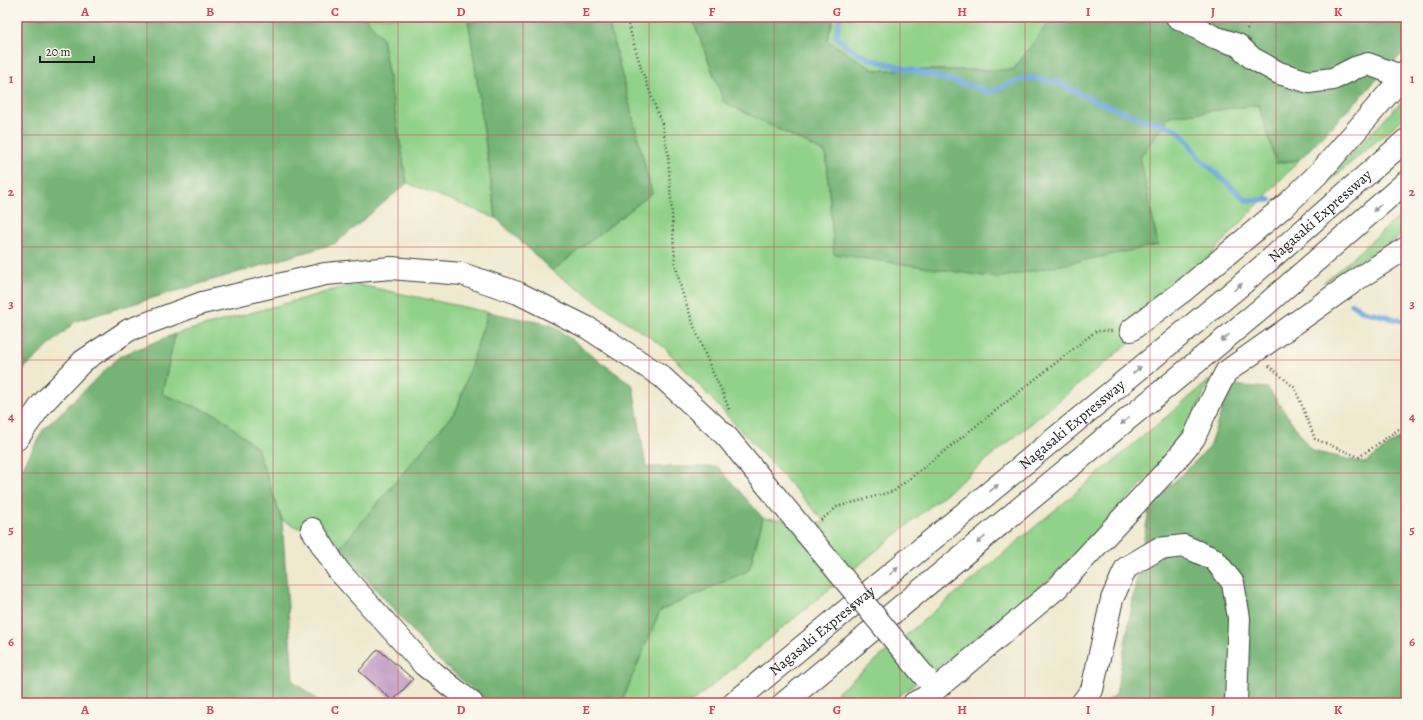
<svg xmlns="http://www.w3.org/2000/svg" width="1423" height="720" font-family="Alegreya,serif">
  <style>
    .green { fill: #91d28a; stroke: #567753 }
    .forest { fill: #74b476; stroke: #486849 }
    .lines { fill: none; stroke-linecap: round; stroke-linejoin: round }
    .stream { stroke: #6fa7de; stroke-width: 5.5 }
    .building { fill: #bd97c0 }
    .minor-casing { stroke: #3c3b37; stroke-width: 24 }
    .highway-casing { stroke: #3c3b37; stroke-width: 24 }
    .path { stroke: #3c3b37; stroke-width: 2.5; stroke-dasharray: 1 3; stroke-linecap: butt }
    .minor { stroke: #fff; stroke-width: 22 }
    .highway { stroke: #fff; stroke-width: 22 }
    .minor-bridge-casing { stroke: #3c3b37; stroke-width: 24; stroke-linecap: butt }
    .minor-bridge { stroke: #fff; stroke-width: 22 }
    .oneway { fill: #999 }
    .grid { fill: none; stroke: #d1495b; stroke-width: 1; stroke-opacity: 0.55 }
    .labels { text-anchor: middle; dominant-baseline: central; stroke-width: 3; stroke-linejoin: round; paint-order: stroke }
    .street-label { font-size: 15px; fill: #1c1c1c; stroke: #fbf7ec }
    .neatline { fill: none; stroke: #d1495b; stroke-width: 1.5 }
    .grid-label { font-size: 13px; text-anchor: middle; font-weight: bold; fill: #d1495b }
  </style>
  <rect width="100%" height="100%" fill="#fbf7ec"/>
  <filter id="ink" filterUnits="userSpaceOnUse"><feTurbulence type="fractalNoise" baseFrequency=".025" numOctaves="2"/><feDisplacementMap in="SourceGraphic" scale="8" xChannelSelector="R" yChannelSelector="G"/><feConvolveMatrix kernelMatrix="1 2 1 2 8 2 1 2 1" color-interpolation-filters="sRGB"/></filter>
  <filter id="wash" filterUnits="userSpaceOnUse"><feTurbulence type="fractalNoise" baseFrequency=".012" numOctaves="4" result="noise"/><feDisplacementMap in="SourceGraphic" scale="16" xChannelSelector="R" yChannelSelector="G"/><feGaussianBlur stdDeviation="0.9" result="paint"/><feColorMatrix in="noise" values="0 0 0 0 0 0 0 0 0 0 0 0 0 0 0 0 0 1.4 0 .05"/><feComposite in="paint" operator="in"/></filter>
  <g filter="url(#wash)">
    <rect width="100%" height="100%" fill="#efe9ce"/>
    <g class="green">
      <path d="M 365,17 L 468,17 L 496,218 L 407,183 L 382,38 Z"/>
      <path d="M 607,17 L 692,17 L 724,102 L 826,153 L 834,254 L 1158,245 L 1140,157 L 1169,116 L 1259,105 L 1276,163 L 1299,160 L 1129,343 L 691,703 L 621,703 L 660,611 L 749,570 L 763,518 L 826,523 L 664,347 L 552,271 L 652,193 Z"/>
      <path d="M 834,17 L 878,17 L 881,18 L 898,17 L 1053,17 L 1013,70 L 874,70 L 827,40 Z"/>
      <path d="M 1406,97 L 1406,116 L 1308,199 Z"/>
      <path d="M 1406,211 L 1406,233 L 1323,283 Z"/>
      <path d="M 355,284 L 488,312 L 457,409 L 340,548 L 282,520 L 257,448 L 219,416 L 162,394 L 175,334 Z"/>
      <path d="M 1210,380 L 1180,445 L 1042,587 L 890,703 L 825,703 Z"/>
    </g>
    <g class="forest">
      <path d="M 17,17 L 365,17 L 382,38 L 407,183 L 336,243 L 76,321 L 17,375 Z"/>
      <path d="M 468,17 L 607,17 L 652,193 L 552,271 L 496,218 Z"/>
      <path d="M 692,17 L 834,17 L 827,40 L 874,70 L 1013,70 L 1053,17 L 1406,17 L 1406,50 L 1299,160 L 1276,163 L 1259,105 L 1169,116 L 1140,157 L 1158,245 L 998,278 L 834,254 L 826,153 L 724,102 Z"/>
      <path d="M 488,312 L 552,325 L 633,386 L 646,467 L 718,467 L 763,518 L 749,570 L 660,611 L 621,703 L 489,703 L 434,656 L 340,548 L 457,409 Z"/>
      <path d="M 175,334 L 162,394 L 219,416 L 257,448 L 282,520 L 293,681 L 321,703 L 22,703 L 17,685 L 17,478 L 43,430 L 120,356 Z"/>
      <path d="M 1230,385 L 1268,388 L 1312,451 L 1365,463 L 1406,433 L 1406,703 L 1105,703 L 1116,694 L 1150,505 L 1209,448 Z"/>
    </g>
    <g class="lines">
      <g class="stream">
        <path d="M 840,17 L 836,36 L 846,46 L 870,59 L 982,89 L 988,93 L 1024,78 L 1040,79 L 1058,83 L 1097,102 L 1147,121 L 1160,123 L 1177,130 L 1187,139 L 1198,157 L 1246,200 L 1270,200"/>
        <path d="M 1352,304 L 1363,311 L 1377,314 L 1406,322"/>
      </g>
    </g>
    <g id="blocks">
      <path class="building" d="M 378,649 L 413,679 L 393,701 L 359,671 Z"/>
    </g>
  </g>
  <g filter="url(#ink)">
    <use href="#blocks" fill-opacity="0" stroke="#3c3b37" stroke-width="1"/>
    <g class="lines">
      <defs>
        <g id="minor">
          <path d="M 1177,17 L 1214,37 L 1238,45 L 1252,58 L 1279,73 L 1309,82 L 1333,79 L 1355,68 L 1368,64 L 1401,76"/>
          <path d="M 1131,330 L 1182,292 L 1288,203 L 1322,170 L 1394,87 L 1406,71"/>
          <path d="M 17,439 L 42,404 L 83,361 L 129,330 L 202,303 L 325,274 L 391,268 L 462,274 L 518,293 L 588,328 L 661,376 L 727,437 L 806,533"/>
          <path d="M 312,529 L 338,570 L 424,665 L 472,703"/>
          <path d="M 914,703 L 924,698 L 936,689 L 1057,588 L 1170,467 L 1194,438 L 1204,415 L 1226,372 L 1359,278 L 1406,248"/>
          <path d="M 1082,703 L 1092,690 L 1112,599 L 1126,568 L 1158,549 L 1184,546 L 1214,559 L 1233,583 L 1239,618 L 1236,703"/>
        </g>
        <g id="highway">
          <path id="s1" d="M 734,703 L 1241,285 L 1406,140"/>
          <path d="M 784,703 L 1261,309 L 1406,182"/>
        </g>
      </defs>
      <use href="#minor" class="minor-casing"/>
      <use href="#highway" class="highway-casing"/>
      <g class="path">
        <path d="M 626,17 L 641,68 L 662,124 L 668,153 L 675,263 L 682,292 L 695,329 L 712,371 L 722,391 L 730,412"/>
        <path d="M 1247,29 L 1253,17"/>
        <path d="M 1269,366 L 1295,388 L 1315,439 L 1359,457 L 1406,424"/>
        <path d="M 821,520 L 837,507 L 894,491 L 1096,331 L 1112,331"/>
      </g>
      <use href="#minor" class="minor"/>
      <use href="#highway" class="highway"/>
      <defs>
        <path id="minor-bridge" d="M 806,533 L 925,677"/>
      </defs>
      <use href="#minor-bridge" class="minor-bridge-casing"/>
      <use href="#minor-bridge" class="minor-bridge"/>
    </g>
    <defs><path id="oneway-solid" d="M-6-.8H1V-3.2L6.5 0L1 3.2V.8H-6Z"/></defs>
    <g class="oneway">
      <use href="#oneway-solid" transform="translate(1377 208) rotate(139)"/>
      <use href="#oneway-solid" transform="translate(1238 287) rotate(-40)"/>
      <use href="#oneway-solid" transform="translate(1225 338) rotate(140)"/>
      <use href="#oneway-solid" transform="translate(1137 370) rotate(-40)"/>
      <use href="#oneway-solid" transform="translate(1125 421) rotate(140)"/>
      <use href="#oneway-solid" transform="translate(994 488) rotate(-40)"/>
      <use href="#oneway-solid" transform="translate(981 540) rotate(140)"/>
      <use href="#oneway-solid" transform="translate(894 571) rotate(-40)"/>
    </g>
  </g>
  <path class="grid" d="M 147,17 L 147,703M 273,17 L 273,703M 398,17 L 398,703M 523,17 L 523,703M 649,17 L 649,703M 774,17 L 774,703M 900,17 L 900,703M 1025,17 L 1025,703M 1150,17 L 1150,703M 1276,17 L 1276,703M 17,135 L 1406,135M 17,247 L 1406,247M 17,360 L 1406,360M 17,473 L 1406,473M 17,585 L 1406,585"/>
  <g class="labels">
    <g class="street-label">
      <text stroke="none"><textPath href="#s1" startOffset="762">Nagasaki Expressway</textPath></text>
      <text stroke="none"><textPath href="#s1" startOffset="438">Nagasaki Expressway</textPath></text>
      <text stroke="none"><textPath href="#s1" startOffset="114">Nagasaki Expressway</textPath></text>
    </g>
  </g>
  <rect width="1423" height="720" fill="none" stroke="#fbf7ec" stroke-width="44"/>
  <path d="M40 56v6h54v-6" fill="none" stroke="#1c1c1c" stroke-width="2"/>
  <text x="46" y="56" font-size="12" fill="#1c1c1c" stroke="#fbf7ec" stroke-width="3" paint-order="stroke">20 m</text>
  <rect x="22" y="22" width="1379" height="676" class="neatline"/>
  <g class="grid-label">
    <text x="85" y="16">A</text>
    <text x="210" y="16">B</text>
    <text x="335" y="16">C</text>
    <text x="461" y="16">D</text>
    <text x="586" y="16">E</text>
    <text x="712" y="16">F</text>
    <text x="837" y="16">G</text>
    <text x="962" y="16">H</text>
    <text x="1088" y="16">I</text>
    <text x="1213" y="16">J</text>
    <text x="1338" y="16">K</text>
    <text x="11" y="83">1</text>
    <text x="1412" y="83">1</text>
    <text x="11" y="196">2</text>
    <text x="1412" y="196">2</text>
    <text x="11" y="308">3</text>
    <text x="1412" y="308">3</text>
    <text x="11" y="421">4</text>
    <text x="1412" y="421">4</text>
    <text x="11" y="534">5</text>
    <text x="1412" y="534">5</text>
    <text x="11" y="646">6</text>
    <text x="1412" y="646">6</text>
    <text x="85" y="714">A</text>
    <text x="210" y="714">B</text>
    <text x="335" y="714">C</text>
    <text x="461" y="714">D</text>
    <text x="586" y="714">E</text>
    <text x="712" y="714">F</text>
    <text x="837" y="714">G</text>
    <text x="962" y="714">H</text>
    <text x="1088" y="714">I</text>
    <text x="1213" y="714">J</text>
    <text x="1338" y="714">K</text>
  </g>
</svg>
